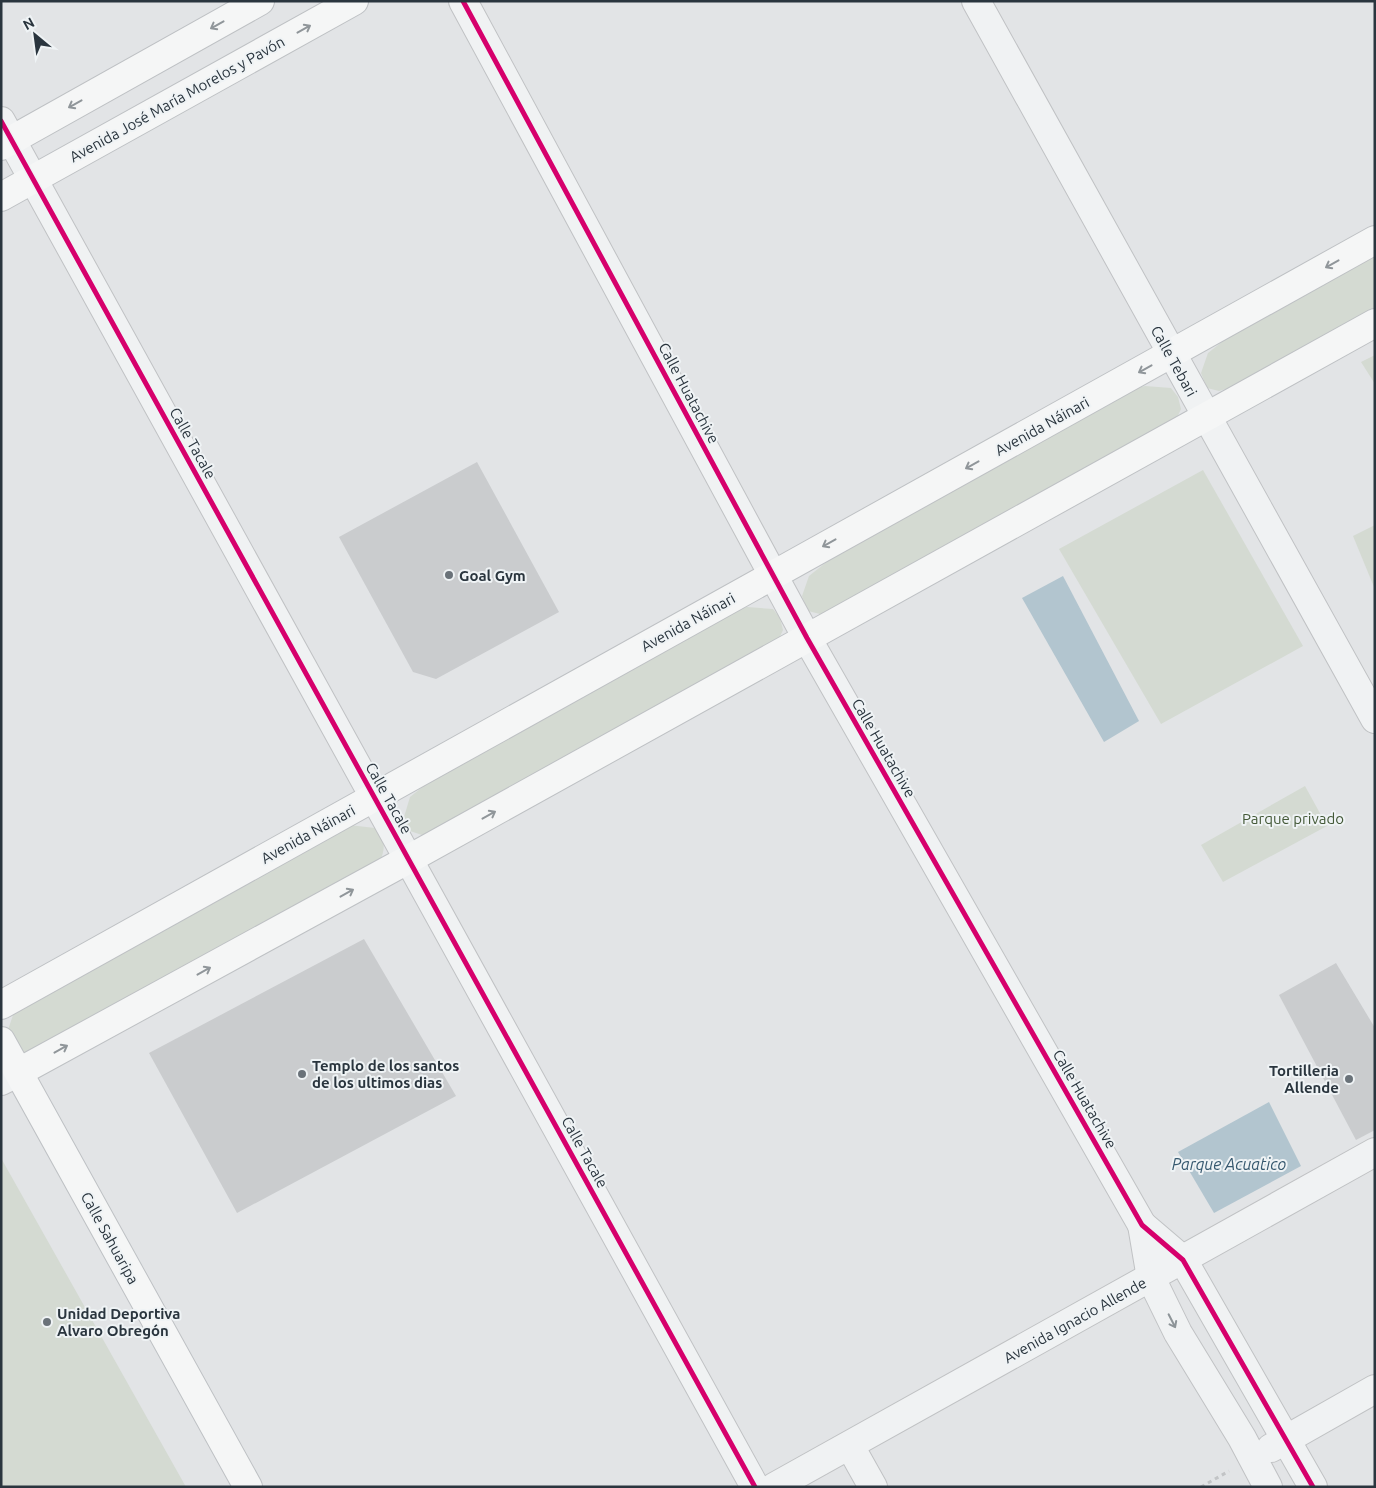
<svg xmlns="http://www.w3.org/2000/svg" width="1376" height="1488" font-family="Ubuntu,sans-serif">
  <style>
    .green { fill: #d4dad2 }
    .water { fill: #b2c5cf }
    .building { fill: #caccce }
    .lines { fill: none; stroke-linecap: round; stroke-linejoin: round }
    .minor-casing { stroke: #c0c2c4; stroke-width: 30 }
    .major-casing { stroke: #bec1c4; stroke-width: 30 }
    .path { stroke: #c2c4c6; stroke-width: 3; stroke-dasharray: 4 4; stroke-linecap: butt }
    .minor { stroke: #f0f2f3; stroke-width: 28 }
    .major { stroke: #f5f6f6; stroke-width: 28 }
    .cycleway-casing { stroke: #eff3f5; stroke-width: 8 }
    .cycleway { stroke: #d6006c; stroke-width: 5 }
    .oneway { stroke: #90969a }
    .oneway2 { stroke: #8d9498 }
    .poi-dot { fill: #6a7279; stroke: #eff3f5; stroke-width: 2 }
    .labels { text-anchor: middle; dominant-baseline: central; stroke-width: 4; stroke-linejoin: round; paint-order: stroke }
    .street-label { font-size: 15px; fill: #2a353e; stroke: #eff3f5 }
    .poi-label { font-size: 15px; font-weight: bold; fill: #2a353e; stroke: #eff3f5; text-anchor: start }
    .park-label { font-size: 15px; fill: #445938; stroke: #eff3f5 }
    .water-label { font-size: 16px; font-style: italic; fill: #37596f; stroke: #eff3f5 }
  </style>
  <rect width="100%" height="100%" fill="#e2e4e6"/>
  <g class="green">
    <path d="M 1375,254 L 1375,310 L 1239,385 L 1219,391 L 1207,388 L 1201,373 L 1208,353 L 1233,333 Z"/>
    <path d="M 1375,355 L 1375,384 L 1361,362 Z"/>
    <path d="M 1145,386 L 1171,388 L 1178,397 L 1181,409 L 1175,422 L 840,608 L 820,614 L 808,611 L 802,596 L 809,576 L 834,556 L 1134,389 Z"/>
    <path d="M 1203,470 L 1303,646 L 1161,724 L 1059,549 Z"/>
    <path d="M 1375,525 L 1375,587 L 1374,587 L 1353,536 Z"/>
    <path d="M 747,607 L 773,609 L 780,618 L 783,630 L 777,643 L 442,829 L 422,835 L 410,831 L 404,817 L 410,797 L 436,776 L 736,610 Z"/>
    <path d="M 1305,786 L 1327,826 L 1223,882 L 1201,845 Z"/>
    <path d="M 349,825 L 375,828 C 385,840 386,847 380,861 L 44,1047 L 24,1053 L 13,1050 L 6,1036 L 13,1015 L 29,1003 Z"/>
    <path d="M 1,1158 L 186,1487 L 1,1487 Z"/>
  </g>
  <g class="water">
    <path d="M 1063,576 L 1139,721 L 1104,742 L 1022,598 Z"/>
    <path d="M 1269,1102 L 1301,1166 L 1214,1213 L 1178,1152 Z"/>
  </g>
  <g class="building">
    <path d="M 477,462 L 559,612 L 436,679 L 413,672 L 339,537 Z"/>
    <path d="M 364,939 L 456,1096 L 237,1213 L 149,1053 Z"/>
    <path d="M 1336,963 L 1375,1028 L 1375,1130 L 1356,1140 L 1279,995 Z"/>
  </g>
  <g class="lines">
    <defs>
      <g id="minor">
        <path d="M 463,1 L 807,638 L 1142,1225 L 1183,1260 L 1313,1487"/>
        <path d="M 976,1 L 1375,719"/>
        <path d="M 1,121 L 755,1487"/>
        <path d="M 1,1081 L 19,1072"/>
        <path d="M 1142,1225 L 1151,1278 L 1178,1333 L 1242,1438 L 1268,1487"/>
        <path d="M 850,1446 L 873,1487"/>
        <path d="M 1271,1448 L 1375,1389"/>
        <path d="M 774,1487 L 1375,1152"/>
      </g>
      <g id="major">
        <path d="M 1,146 L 260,1"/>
        <path d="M 1,197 L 354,1"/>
        <path d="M 1,1005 L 1375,240"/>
        <path d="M 1,1041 L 248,1487"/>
        <path d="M 19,1072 L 409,859 L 1375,323"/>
      </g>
    </defs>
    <use href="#minor" class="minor-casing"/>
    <use href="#major" class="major-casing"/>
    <path class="path" d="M 1201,1487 L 1229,1471"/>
    <use href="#minor" class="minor"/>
    <use href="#major" class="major"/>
    <defs>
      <g id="cycleway">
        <path d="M 463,1 L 807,638 L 1142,1225 L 1183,1260 L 1313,1487"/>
        <path d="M 1,121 L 755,1487"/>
      </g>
    </defs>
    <use href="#cycleway" class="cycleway-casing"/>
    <use href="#cycleway" class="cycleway"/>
  </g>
  <defs><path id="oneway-shaft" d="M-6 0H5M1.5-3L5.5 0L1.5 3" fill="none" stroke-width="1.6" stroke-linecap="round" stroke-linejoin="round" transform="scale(1.25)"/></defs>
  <g class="oneway">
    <use href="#oneway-shaft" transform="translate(217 25) rotate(151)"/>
    <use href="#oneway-shaft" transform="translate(304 29) rotate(-29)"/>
    <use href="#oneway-shaft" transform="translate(75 104) rotate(151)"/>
    <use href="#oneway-shaft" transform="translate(1332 264) rotate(151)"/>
    <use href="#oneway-shaft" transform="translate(1145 369) rotate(151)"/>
    <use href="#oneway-shaft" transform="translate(972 465) rotate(151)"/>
    <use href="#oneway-shaft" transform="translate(829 543) rotate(151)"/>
    <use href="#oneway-shaft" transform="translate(489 815) rotate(-29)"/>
    <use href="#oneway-shaft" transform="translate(347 893) rotate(-29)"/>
    <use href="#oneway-shaft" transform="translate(204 971) rotate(-29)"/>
    <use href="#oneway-shaft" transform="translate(61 1049) rotate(-29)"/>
  </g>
  <use class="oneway2" href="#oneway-shaft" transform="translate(1172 1321) rotate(63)"/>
  <g class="poi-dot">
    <circle cx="449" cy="575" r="5"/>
    <circle cx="302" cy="1074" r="5"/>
    <circle cx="1349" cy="1079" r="5"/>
    <circle cx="47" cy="1322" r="5"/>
  </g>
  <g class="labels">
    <g class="street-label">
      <text transform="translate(177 99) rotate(-29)">Avenida José María Morelos y Pavón</text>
      <text transform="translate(1174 361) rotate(61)">Calle Tebari</text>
      <text transform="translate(689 393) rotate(62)">Calle Huatachive</text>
      <text transform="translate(1042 426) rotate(-29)">Avenida Náinari</text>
      <text transform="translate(193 443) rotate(61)">Calle Tacale</text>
      <text transform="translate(688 622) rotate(-29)">Avenida Náinari</text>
      <text transform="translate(884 748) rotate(60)">Calle Huatachive</text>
      <text transform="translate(389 798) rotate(61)">Calle Tacale</text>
      <text transform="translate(308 834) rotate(-29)">Avenida Náinari</text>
      <text transform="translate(1085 1099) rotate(60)">Calle Huatachive</text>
      <text transform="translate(585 1152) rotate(61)">Calle Tacale</text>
      <text transform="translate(110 1238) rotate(61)">Calle Sahuaripa</text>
      <text transform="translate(1075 1320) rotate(-29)">Avenida Ignacio Allende</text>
    </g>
    <g class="poi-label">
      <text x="459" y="575">Goal Gym</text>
      <text x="312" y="1065">Templo de los santos<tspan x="312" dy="17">de los ultimos dias</tspan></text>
      <text x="1339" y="1070" text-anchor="end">Tortilleria<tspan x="1339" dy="17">Allende</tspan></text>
      <text x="57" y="1313">Unidad Deportiva<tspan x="57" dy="17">Alvaro Obregón</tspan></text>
    </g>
    <g class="park-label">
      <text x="1293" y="818">Parque privado</text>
    </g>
    <g class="water-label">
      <text x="1229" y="1164">Parque Acuatico</text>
    </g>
  </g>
  <rect width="1376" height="1488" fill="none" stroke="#2a353e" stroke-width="5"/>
  <g transform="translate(35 35) rotate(331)" stroke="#eff3f5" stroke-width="4" paint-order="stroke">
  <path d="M0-4L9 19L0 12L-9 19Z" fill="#2a353e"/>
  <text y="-8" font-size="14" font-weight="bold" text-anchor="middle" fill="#2a353e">N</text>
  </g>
</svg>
